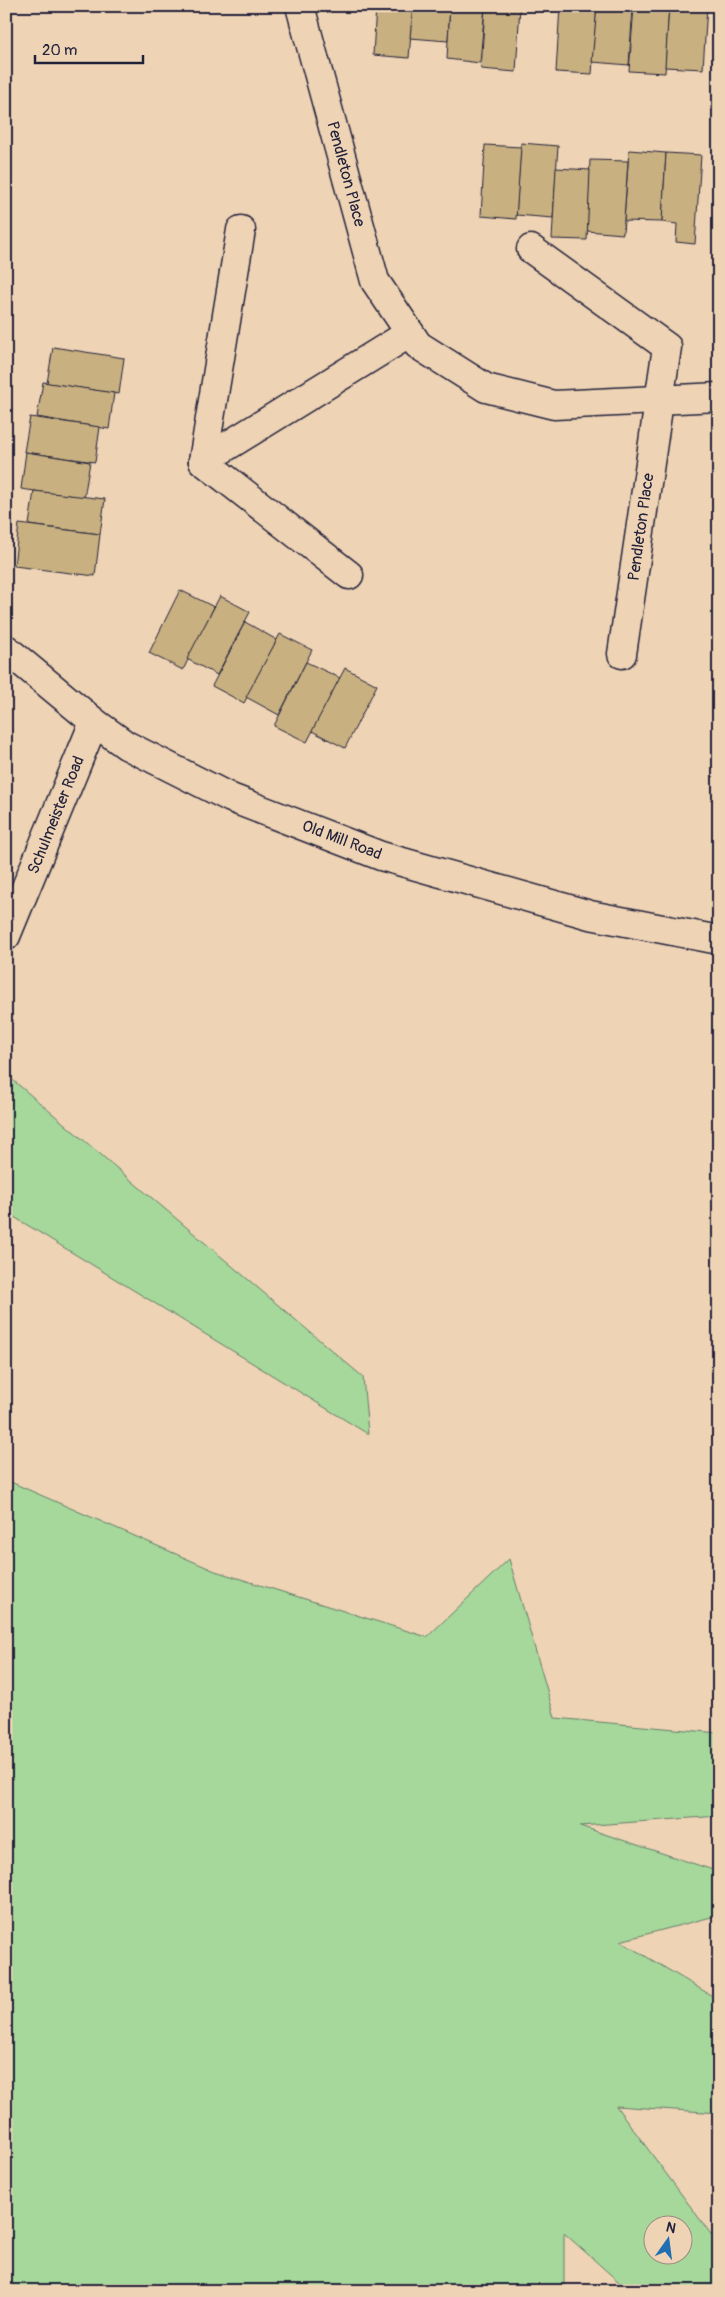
<svg xmlns="http://www.w3.org/2000/svg" width="725" height="2297" font-family="Pangolin,sans-serif">
  <style>
    .green { fill: #a5d89a; stroke: #647d6a; fill-rule: evenodd }
    .building { fill: #c8b080; stroke: #22223b }
    .lines { fill: none; stroke-linecap: round; stroke-linejoin: round }
    .minor-casing { stroke: #22223b; stroke-width: 31 }
    .tertiary-casing { stroke: #22223b; stroke-width: 31 }
    .minor { stroke: #eed3b5; stroke-width: 28 }
    .tertiary { stroke: #eed3b5; stroke-width: 28 }
    .labels { text-anchor: middle; dominant-baseline: central; stroke-width: 5; stroke-linejoin: round; paint-order: stroke }
    .street-label { font-size: 16px; fill: #22223b; stroke: #eed3b5 }
  </style>
  <rect width="100%" height="100%" fill="#eed3b5"/>
  <filter id="ink" filterUnits="userSpaceOnUse"><feTurbulence type="fractalNoise" baseFrequency=".02" numOctaves="2"/><feDisplacementMap in="SourceGraphic" scale="10" xChannelSelector="R" yChannelSelector="G"/><feConvolveMatrix kernelMatrix="1 2 1 2 8 2 1 2 1" color-interpolation-filters="sRGB"/></filter>
  <g filter="url(#ink)">
    <g class="green">
      <path d="M 6,1077 L 14,1081 L 363,1377 L 368,1434 L 6,1212 Z"/>
      <path d="M 6,1480 L 215,1571 L 427,1637 L 509,1559 L 555,1718 L 719,1733 L 719,1816 L 580,1826 L 719,1872 L 719,1915 L 620,1941 L 719,2000 L 719,2113 L 616,2106 L 719,2245 L 719,2291 L 629,2291 L 564,2233 L 564,2291 L 6,2291 ZM 652,2224 L 682,2224 L 682,2254 L 652,2254 Z"/>
    </g>
    <g class="building">
      <path d="M 376,6 L 413,6 L 409,58 L 373,55 Z"/>
      <path d="M 413,6 L 450,6 L 448,41 L 410,38 Z"/>
      <path d="M 450,6 L 485,6 L 480,63 L 447,59 Z"/>
      <path d="M 485,6 L 520,6 L 516,72 L 481,69 Z"/>
      <path d="M 560,6 L 597,6 L 592,74 L 556,72 Z"/>
      <path d="M 597,6 L 633,6 L 629,65 L 592,62 Z"/>
      <path d="M 634,6 L 669,6 L 665,73 L 629,71 Z"/>
      <path d="M 669,6 L 707,6 L 703,69 L 665,67 Z"/>
      <path d="M 521,143 L 558,146 L 553,218 L 516,215 Z"/>
      <path d="M 485,145 L 521,147 L 516,219 L 481,216 Z"/>
      <path d="M 629,150 L 666,153 L 662,222 L 624,221 Z"/>
      <path d="M 666,153 L 701,155 L 695,244 L 676,242 L 677,224 L 662,222 Z"/>
      <path d="M 590,160 L 628,161 L 623,234 L 587,231 Z"/>
      <path d="M 556,168 L 590,170 L 587,240 L 552,239 Z"/>
      <path d="M 53,347 L 124,358 L 119,394 L 47,383 Z"/>
      <path d="M 43,382 L 114,393 L 109,429 L 37,417 Z"/>
      <path d="M 30,417 L 100,427 L 95,462 L 24,452 Z"/>
      <path d="M 26,452 L 90,462 L 84,498 L 21,489 Z"/>
      <path d="M 34,491 L 105,499 L 100,534 L 29,525 Z"/>
      <path d="M 19,524 L 100,534 L 95,576 L 14,566 Z"/>
      <path d="M 180,590 L 214,607 L 183,670 L 149,653 Z"/>
      <path d="M 220,596 L 250,612 L 217,675 L 187,659 Z"/>
      <path d="M 245,622 L 277,640 L 244,703 L 212,686 Z"/>
      <path d="M 280,634 L 312,650 L 279,715 L 246,697 Z"/>
      <path d="M 306,662 L 340,678 L 307,742 L 274,726 Z"/>
      <path d="M 345,668 L 377,685 L 345,748 L 312,731 Z"/>
    </g>
    <g class="lines">
      <defs>
        <g id="minor">
          <path d="M 300,6 L 375,281 L 418,345 L 486,388 L 554,405 L 719,397"/>
          <path d="M 531,249 L 667,347 L 622,654"/>
          <path d="M 203,461 L 410,333"/>
          <path d="M 203,461 L 241,230"/>
          <path d="M 203,461 L 349,575"/>
          <path d="M 6,936 L 94,722"/>
        </g>
        <path id="tertiary" d="M 6,649 L 94,722 L 126,745 L 231,798 L 381,856 L 590,915 L 719,940"/>
      </defs>
      <use href="#minor" class="minor-casing"/>
      <use href="#tertiary" class="tertiary-casing"/>
      <use href="#minor" class="minor"/>
      <use href="#tertiary" class="tertiary"/>
    </g>
  </g>
  <g class="labels">
    <g class="street-label">
      <text transform="translate(346 174) rotate(75)">Pendleton Place</text>
      <text transform="translate(641 527) rotate(-82)">Pendleton Place</text>
      <text transform="translate(56 815) rotate(-68)">Schulmeister Road</text>
      <text transform="translate(342 840) rotate(21)">Old Mill Road</text>
    </g>
  </g>
  <rect width="725" height="2297" fill="none" stroke="#eed3b5" stroke-width="25"/>
  <rect x="12" y="12" width="700" height="2272" fill="none" stroke="#22223b" stroke-width="2" filter="url(#ink)"/>
  <g transform="translate(668 2240) rotate(14)"><circle r="24" fill="#eed3b5" stroke="#9c8c84"/>
  <path d="M0-4L9 19L0 12L-9 19Z" fill="#1f6fb2"/>
  <text y="-8" font-size="14" font-weight="bold" text-anchor="middle" fill="#22223b">N</text>
  </g>
  <path d="M35 55v8h108v-8" fill="none" stroke="#22223b" stroke-width="2.5"/>
  <text x="42" y="55" font-size="15" fill="#22223b" stroke="#eed3b5" stroke-width="4" paint-order="stroke">20 m</text>
</svg>
